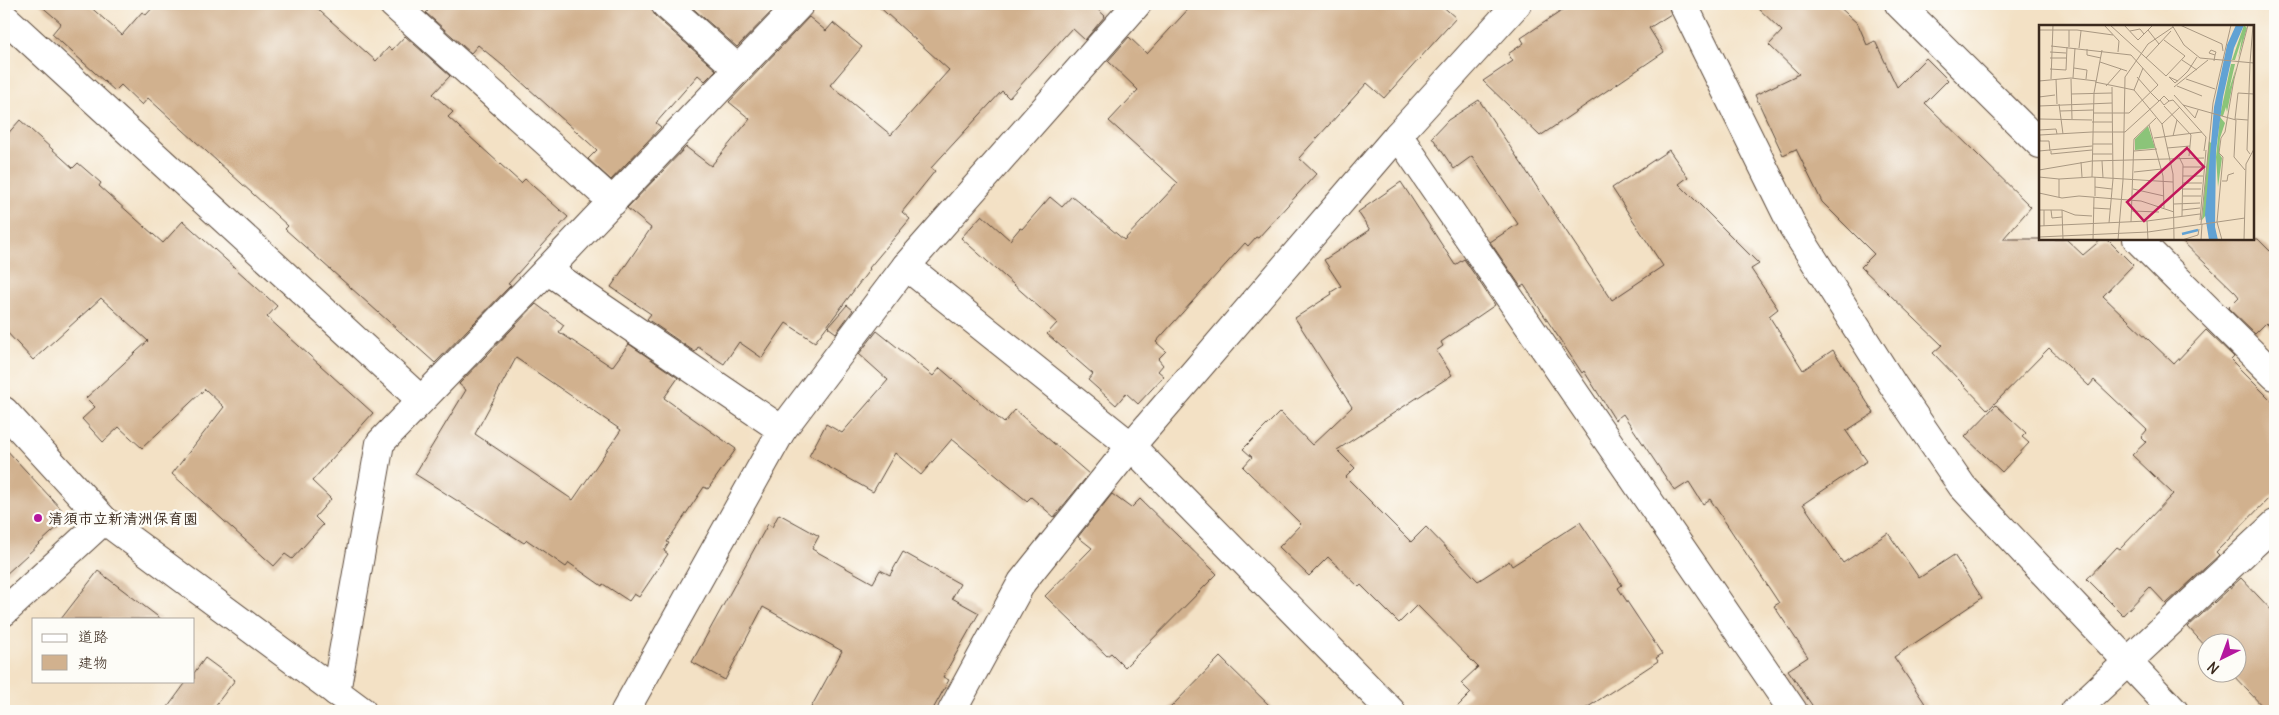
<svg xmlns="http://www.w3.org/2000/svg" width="2279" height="715" font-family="Delius,'Klee One',sans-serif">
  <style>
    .building { fill: #d1b18e; fill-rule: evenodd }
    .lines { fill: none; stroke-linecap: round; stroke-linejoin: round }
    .street-casing { stroke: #574537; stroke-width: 30 }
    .street { stroke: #fff; stroke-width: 28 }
    .poi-dot { fill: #b5179e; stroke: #fdfcf7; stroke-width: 2 }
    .labels { text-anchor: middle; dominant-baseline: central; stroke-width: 5; stroke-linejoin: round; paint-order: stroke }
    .poi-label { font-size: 15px; font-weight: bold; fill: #3b2a1e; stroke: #fdfcf7; text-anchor: start }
    .inset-river { fill: none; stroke: #61a2d4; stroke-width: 2.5 }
    .inset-road { fill: none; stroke: #a99882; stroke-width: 1 }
    .view { fill: #c2185b; fill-opacity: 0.15; stroke: #c2185b; stroke-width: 2.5 }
    .inset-edge { fill: none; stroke: #3b2a1e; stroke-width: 2.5 }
  </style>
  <rect width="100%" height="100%" fill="#fdfcf7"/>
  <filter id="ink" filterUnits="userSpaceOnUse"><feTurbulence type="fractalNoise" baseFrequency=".02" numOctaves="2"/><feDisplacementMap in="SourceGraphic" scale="10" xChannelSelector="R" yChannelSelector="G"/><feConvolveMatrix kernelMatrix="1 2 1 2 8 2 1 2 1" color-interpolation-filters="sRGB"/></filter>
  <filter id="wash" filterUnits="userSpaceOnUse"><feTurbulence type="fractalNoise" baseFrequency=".0096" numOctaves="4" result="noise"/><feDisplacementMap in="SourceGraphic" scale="20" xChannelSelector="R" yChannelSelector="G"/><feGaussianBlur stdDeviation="1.12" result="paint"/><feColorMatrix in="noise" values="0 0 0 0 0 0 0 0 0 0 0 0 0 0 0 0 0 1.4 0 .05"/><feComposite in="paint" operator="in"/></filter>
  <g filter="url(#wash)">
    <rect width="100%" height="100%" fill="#f3e1c5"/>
    <g id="blocks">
      <g class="building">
        <path d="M 39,4 L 87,4 L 122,35 L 142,12 L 146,15 L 156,4 L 312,4 L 376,61 L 389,47 L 392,50 L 405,36 L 450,76 L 433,94 L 453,112 L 448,117 L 521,183 L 525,179 L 568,217 L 508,284 L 511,285 L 435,363 L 285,229 L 288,226 L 148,98 L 142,105 L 121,85 L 115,91 L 52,34 L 61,23 Z"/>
        <path d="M 434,4 L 650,4 L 655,16 L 716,70 L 705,81 L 698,75 L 656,123 L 661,127 L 611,180 L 588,159 L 597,150 L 508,70 L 478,45 L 471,53 L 426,13 Z"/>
        <path d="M 688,4 L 779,4 L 737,47 Z"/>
        <path d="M 876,4 L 1094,4 L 1093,5 L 1105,16 L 1085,40 L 1072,28 L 1009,98 L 1002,91 L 931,168 L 935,171 L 902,212 L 910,219 L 869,268 L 870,269 L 815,342 L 786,323 L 762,358 L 739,342 L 724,364 L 698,347 L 695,352 L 647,319 L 651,314 L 611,287 L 651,228 L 627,208 L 686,147 L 711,166 L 750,119 L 729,102 L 809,17 L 826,31 L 833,23 L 862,47 L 830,85 L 891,135 L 949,70 Z"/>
        <path d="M 1193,4 L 1440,4 L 1456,18 L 1384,98 L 1367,83 L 1299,158 L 1316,174 L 1258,238 L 1256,237 L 1248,246 L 1245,243 L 1156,342 L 1166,351 L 1158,359 L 1163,365 L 1158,371 L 1164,376 L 1138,404 L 1126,393 L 1116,405 L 1088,380 L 1093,374 L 1047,334 L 1057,323 L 961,238 L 982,215 L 1010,240 L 1020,228 L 1022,229 L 1050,197 L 1062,207 L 1072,196 L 1124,240 L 1178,183 L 1109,121 L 1138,90 L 1108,61 L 1129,37 L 1147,54 Z"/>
        <path d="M 1572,4 L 1668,4 L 1671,14 L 1649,28 L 1664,52 L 1540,136 L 1483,81 L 1513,61 L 1508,54 L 1524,43 L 1521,38 Z"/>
        <path d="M 1754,4 L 1836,4 L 1858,24 L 1867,45 L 1875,41 L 1897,87 L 1926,58 L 1948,80 L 1925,103 L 2031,207 L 2003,239 L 2066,239 L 2083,255 L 2102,239 L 2107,239 L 2133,265 L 2103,296 L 2174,364 L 2206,330 L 2234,357 L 2231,360 L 2275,404 L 2275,492 L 2216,552 L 2219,555 L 2166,604 L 2150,587 L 2123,615 L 2087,579 L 2117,547 L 2120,549 L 2173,494 L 2132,455 L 2146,442 L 2141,437 L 2147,430 L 2094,380 L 2089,386 L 2049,348 L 1988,410 L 1933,353 L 1942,345 L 1861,267 L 1874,254 L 1822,202 L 1796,149 L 1783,155 L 1755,95 L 1799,74 L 1769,45 L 1782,31 Z"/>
        <path d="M 1479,100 L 1612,300 L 1663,266 L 1612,188 L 1669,150 L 1688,177 L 1679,184 L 1759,264 L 1751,269 L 1778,309 L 1769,316 L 1803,370 L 1833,350 L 1874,413 L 1846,431 L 1867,461 L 1803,504 L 1843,563 L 1888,533 L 1919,578 L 1954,555 L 1982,598 L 1894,657 L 1930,711 L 1816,711 L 1788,670 L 1808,657 L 1774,606 L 1779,603 L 1710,499 L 1703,504 L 1689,482 L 1675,491 L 1623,414 L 1615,420 L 1584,371 L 1582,373 L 1524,285 L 1521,287 L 1490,242 L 1518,224 L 1472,156 L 1454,169 L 1432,137 L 1448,120 Z"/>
        <path d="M 20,120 L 73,168 L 78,163 L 101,183 L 99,186 L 163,243 L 183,221 L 277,306 L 267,317 L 373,413 L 312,481 L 331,499 L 315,517 L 323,525 L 292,559 L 285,554 L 274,566 L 172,474 L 224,407 L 205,389 L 142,448 L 119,427 L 103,442 L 82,419 L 95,407 L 86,398 L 148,341 L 101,298 L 33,360 L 4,329 L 4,138 Z"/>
        <path d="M 1401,182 L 1455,265 L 1464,259 L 1495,305 L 1441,342 L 1443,346 L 1436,351 L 1452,375 L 1337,450 L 1355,468 L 1346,477 L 1411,542 L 1426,527 L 1478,581 L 1509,561 L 1512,566 L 1580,522 L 1622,585 L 1618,588 L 1662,654 L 1656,658 L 1658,661 L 1582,711 L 1453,711 L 1471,693 L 1461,683 L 1478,667 L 1417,605 L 1399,623 L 1361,585 L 1359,587 L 1328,557 L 1309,576 L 1279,547 L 1301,524 L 1243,467 L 1252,457 L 1243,449 L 1280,412 L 1312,445 L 1352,407 L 1295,318 L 1332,294 L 1331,292 L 1341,286 L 1324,260 L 1370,230 L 1358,212 Z"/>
        <path d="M 2180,239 L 2258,239 L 2275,256 L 2275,332 L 2266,323 L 2255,334 L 2228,308 L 2239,297 L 2236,293 Z"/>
        <path d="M 536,304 L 564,325 L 559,332 L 612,367 L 629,344 L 678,378 L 664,398 L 736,449 L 708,489 L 704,487 L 667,542 L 669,543 L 664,551 L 668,554 L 639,597 L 634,594 L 629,601 L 603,584 L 602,586 L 569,563 L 566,567 L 527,540 L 524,543 L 415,474 L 466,390 L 459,384 ZM 516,358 L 621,430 L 573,500 L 475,434 Z"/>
        <path d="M 847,305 L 853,310 L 836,333 L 828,327 Z"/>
        <path d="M 877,331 L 933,376 L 940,368 L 1004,423 L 1015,410 L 1089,474 L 1054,517 L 1031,497 L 1027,501 L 952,439 L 921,475 L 895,453 L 873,492 L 809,456 L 826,424 L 842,433 L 888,380 L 859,354 Z"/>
        <path d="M 1996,405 L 2026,433 L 2022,437 L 2029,443 L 2002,472 L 1965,437 Z"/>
        <path d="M 4,447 L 62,510 L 56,515 L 63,522 L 4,576 Z"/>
        <path d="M 1112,494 L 1131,508 L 1140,499 L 1217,574 L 1125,667 L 1111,653 L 1107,656 L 1045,596 L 1092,548 L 1078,537 Z"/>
        <path d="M 779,514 L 819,536 L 812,549 L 873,583 L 880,570 L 890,575 L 903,552 L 960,584 L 952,598 L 979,613 L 943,677 L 949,680 L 932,711 L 809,711 L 842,651 L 763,607 L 725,680 L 692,662 L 768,524 L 772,527 Z"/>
        <path d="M 98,571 L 161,619 L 61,619 Z"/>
        <path d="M 2241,578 L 2275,614 L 2275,711 L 2267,711 L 2230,672 L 2236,672 L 2236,642 L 2206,642 L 2206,647 L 2188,627 Z"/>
        <path d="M 1220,657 L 1275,711 L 1167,711 Z"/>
        <path d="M 205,658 L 235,680 L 211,711 L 165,711 L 187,681 L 194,681 L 194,673 Z"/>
      </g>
    </g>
  </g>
  <g filter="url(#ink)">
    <use href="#blocks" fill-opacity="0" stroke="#574537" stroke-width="1"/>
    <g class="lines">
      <defs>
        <g id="street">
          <path d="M 393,4 L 613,202"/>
          <path d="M 665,4 L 738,69"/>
          <path d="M 1683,4 L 1793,227 L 1893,385 L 1962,486 L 2174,711"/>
          <path d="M 1899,4 L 2040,144"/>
          <path d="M 4,17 L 421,400"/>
          <path d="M 1398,135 L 1793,711"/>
          <path d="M 2137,239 L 2275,376"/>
          <path d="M 906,266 L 1131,446 L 1391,711"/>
          <path d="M 547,270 L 782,430"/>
          <path d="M 4,411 L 104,520 L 362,711"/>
          <path d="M 4,612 L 104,520"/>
          <path d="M 336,692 L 380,443 L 547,270 L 800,4"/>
          <path d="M 625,711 L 782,430 L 906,266 L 1137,4"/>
          <path d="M 952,711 L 1022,582 L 1131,446 L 1398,135 L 1517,4"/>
          <path d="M 2075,711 L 2275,524"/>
        </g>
      </defs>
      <use href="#street" class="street-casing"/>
      <use href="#street" class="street"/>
    </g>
  </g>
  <circle class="poi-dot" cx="38" cy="518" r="5"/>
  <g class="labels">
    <g class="poi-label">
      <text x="48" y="518">清須市立新清洲保育園</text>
    </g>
  </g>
  <g transform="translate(2039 25)">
    <rect width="215" height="215" fill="#f3e1c5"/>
    <path d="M 205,0 L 208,3 L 199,34 L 203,13 L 196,35 L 193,35 ZM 192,39 L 196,39 L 190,65 L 197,43 L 188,87 L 187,82 L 184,91 L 181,91 ZM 181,92 L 186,98 L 181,113 L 180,128 L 183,133 L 179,162 L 177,132 ZM 109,101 L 116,123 L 96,125 L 96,114 ZM 170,116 L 173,119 L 167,190 L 163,195 Z" fill="#8bc479"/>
    <path d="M 197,0 L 205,0 L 195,23 L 184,72 L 177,126 L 176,202 L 179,215 L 170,215 L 166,190 L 175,82 L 188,20 Z" fill="#61a2d4"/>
    <path class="inset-river" d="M 143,209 L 159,205"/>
    <path class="inset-road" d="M 65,0 L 80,16 L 79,27M 71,0 L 127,51 L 146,31 L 125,15M 85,0 L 99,15 L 114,0M 133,0 L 145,20 L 161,33 L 215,38M 141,0 L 183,19 L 184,26M 0,5 L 38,5 L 74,10M 30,5 L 30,22M 109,5 L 120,19M 91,6 L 101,4 L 105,9M 12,21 L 92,30 L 119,60 L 90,88 L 54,88M 40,23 L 42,6M 48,24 L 48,30 L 62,33M 11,27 L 27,28M 11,33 L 27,33M 107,33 L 132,6M 143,35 L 158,45M 175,36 L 176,30 L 170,28 L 172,25 L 177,27 L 176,30M 61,37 L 82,44M 211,38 L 208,125 L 211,129M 211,38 L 214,0M 35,43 L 48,45 L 47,54M 104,43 L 95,65 L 123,99 L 134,149 L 135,215M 11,44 L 27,45 L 28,22M 34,53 L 36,23M 12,54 L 14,0M 17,54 L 18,79M 32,54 L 33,94M 147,54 L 176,64M 0,56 L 32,53 L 57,56M 139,56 L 130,52 L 136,58 L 144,51 L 149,46 L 158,32M 56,57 L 95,65M 67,61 L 82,44 L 88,46M 138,61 L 163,71M 135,62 L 169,35M 32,69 L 73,68M 135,70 L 156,93 L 159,85M 0,72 L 16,70M 130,76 L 134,75 L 167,112 L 165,126M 20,79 L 24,109M 144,80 L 197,95 L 195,132 L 206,145M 0,81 L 73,78M 125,81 L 152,110 L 150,131M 21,86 L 54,85M 0,94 L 53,95M 209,95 L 196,94 L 199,68 L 215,69M 53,97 L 73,97M 123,99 L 141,82M 110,100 L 124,151 L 125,183M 0,101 L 1,116M 0,105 L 17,104 L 18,109 L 53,107M 53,107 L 86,107 L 120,76 L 125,71 L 130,76 L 125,80 L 121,75 L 120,76 L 112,68 L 98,52M 1,110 L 18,109M 134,111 L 138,95M 115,113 L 163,107M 0,116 L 10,116 L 11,126M 54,119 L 73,119M 128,123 L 151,121M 0,126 L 53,121M 12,126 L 12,129 L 53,125M 95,126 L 118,124M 53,129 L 73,129M 140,132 L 144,140 L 143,191M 53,136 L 165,133M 63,136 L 64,153M 42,137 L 43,152M 144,142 L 165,142M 0,145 L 53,136M 95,147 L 123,144M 144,151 L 164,151M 0,152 L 20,154M 53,152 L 55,68 L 63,25M 56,152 L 56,171M 183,156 L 188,156 L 189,150 L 195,148M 144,158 L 163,158M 56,162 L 73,164M 94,164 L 125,171M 144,164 L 162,164M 0,168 L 23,173 L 40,171 L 102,176 L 135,187M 144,171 L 162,171M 20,172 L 20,154 L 53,152 L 134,157M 135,179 L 161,178M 54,183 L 71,184M 0,185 L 23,185 L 36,190 L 53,191M 5,185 L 5,201M 12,185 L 13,193 L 23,192M 23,185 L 24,215M 143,185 L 161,183M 93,186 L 120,187M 161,195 L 167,125M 108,196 L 109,215M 92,197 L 95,114 L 117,93M 70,198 L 74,154 L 73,62M 162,199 L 174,78 L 192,0M 0,201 L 108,196 L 161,189M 0,212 L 109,207 L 206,193M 54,215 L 55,172M 79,215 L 84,155 L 86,52 L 109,19 L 134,2M 143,215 L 159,210 L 160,204M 162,215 L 163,199M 183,215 L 178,197 L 184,132 L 180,128 L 182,113 L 186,107 L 195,54 L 209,0M 205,215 L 207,139 L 215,124"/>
    <path class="view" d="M 148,123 L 165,142 L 105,196 L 88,177 Z"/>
    <rect width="215" height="215" class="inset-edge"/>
  </g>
  <rect width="2279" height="715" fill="none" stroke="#fdfcf7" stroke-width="20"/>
  <rect x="32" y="618" width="162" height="65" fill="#fdfcf7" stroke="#afa8a0"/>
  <rect x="42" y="634" width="25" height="8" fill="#ffffff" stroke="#afa8a0"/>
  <text x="78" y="642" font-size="15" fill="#3b2a1e">道路</text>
  <rect x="42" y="655" width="25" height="15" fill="#d1b18e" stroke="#afa8a0"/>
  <text x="78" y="668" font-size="15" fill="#3b2a1e">建物</text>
  <g transform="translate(2222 658) rotate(222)"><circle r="24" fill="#fdfcf7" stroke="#afa8a0"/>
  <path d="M0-4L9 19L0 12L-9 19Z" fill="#b5179e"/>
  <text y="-8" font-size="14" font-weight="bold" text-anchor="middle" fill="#3b2a1e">N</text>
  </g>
</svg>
